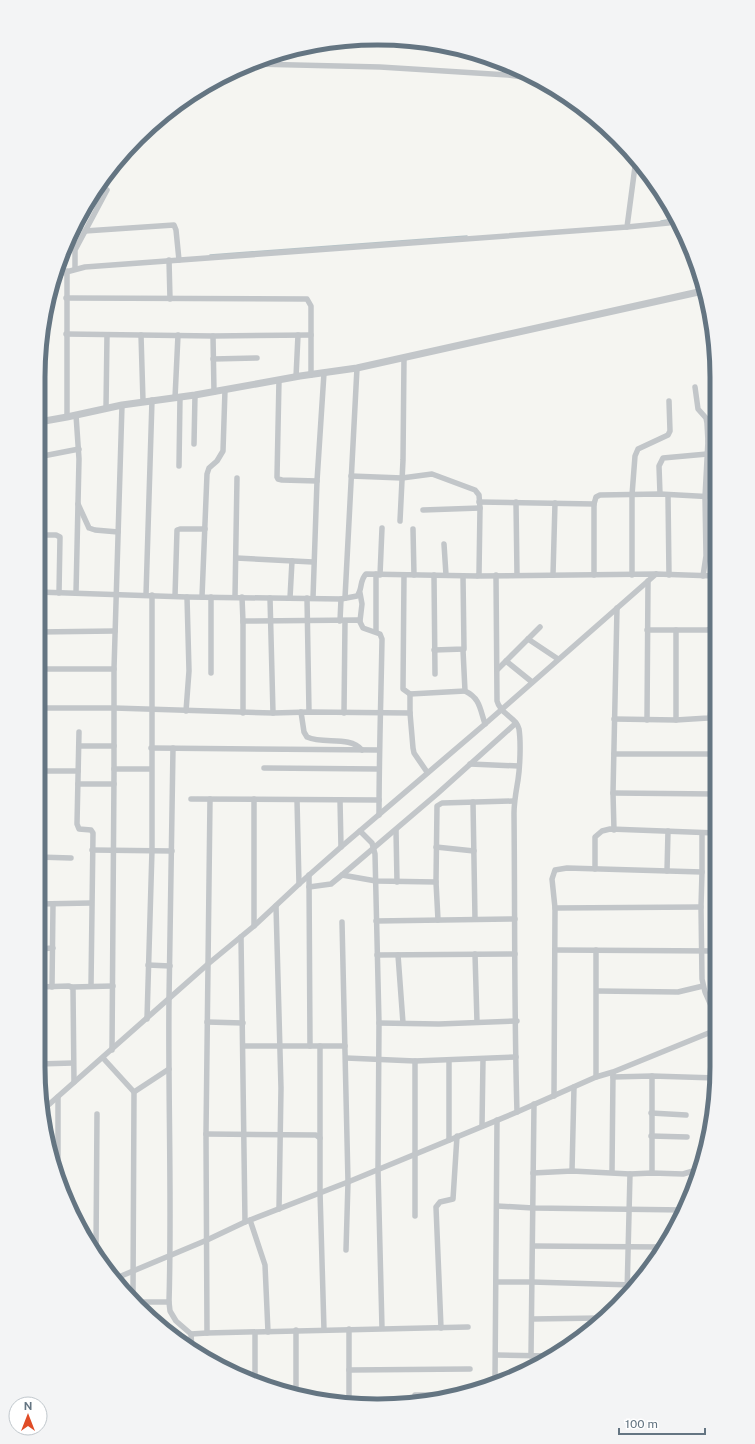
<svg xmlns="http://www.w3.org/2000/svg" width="755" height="1444" font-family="'Public Sans',sans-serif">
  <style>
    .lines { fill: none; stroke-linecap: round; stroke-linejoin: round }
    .stream { stroke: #b7c3c7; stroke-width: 1.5 }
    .minor { stroke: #c2c6c9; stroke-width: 5.5 }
    .tertiary { stroke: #c2c6c9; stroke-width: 7 }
    .rim { fill: none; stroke: #647582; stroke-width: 5 }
  </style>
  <rect width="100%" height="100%" fill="#f5f5f1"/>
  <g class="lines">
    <g class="stream">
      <path d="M 661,221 L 673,219"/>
      <path d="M 210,255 L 467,236"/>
    </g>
    <g class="minor">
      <path d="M 250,64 L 380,67 L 508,75 L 537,79"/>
      <path d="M 627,227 L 636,159"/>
      <path d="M 85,231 L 174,225 L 176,230 L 179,260"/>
      <path d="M 169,260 L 170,299"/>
      <path d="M 75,269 L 75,250 L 107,190"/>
      <path d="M 55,275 L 85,267 L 627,227 L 668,223 L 676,221"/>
      <path d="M 66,298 L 307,299 L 311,306 L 311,375"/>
      <path d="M 66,334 L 213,336 L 311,335"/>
      <path d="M 141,335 L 143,401"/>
      <path d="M 213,336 L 214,392"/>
      <path d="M 213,359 L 257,358"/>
      <path d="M 296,377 L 298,335"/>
      <path d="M 279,380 L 277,477 L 278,479 L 282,480 L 317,481"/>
      <path d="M 695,387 L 698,409 L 706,418 L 707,423 L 708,441 L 705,497 L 706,556 L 703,576"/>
      <path d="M 175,398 L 178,335"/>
      <path d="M 106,408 L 107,335"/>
      <path d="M 76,415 L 79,459 L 76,593"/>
      <path d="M 67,417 L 67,271"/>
      <path d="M 708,441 L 714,441"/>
      <path d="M 194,444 L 195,395"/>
      <path d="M 179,466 L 180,397"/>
      <path d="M 39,492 L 40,459 L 43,456 L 79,449"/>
      <path d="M 660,494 L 659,466 L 663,458 L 707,454"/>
      <path d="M 668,495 L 669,575"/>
      <path d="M 479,502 L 594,504"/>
      <path d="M 516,502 L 517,575"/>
      <path d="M 78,504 L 89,528 L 95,530 L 118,532"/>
      <path d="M 423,510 L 480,508"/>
      <path d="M 400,521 L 403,460 L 404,358"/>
      <path d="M 413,529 L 414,575"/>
      <path d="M 39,535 L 56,535 L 60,537 L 59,593"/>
      <path d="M 444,544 L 446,575"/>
      <path d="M 236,558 L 313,562"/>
      <path d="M 380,575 L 382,528"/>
      <path d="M 404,575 L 403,689 L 410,694 L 410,713 L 413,748 L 414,753 L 427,772"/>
      <path d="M 434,575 L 435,674"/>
      <path d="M 496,575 L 497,701 C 500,714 517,718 519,729 C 521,742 520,767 518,780 C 516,792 514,802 514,813 C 515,913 514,1013 517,1112"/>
      <path d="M 553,575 L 555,503"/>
      <path d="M 594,575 L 594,504 L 596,497 L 600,495 L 660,494 L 715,497"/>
      <path d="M 632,575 L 632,495 L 635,456 L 638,449 L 668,435 L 670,431 L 669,401"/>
      <path d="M 478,576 L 656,574 L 715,576"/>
      <path d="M 38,592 L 187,597 L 341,599 L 357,596 C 363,589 359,581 366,574 L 477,576 L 479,574 L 480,508 L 479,495 L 475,490 L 432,474 L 402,478 L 351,476"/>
      <path d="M 146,595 L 152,400"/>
      <path d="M 175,596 L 177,530 L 180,529 L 205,529"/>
      <path d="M 202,597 L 207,474 L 209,468 L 217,461 L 223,451 L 225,390"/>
      <path d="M 235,597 L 237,478"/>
      <path d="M 242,597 L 243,622"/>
      <path d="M 270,598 L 273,713"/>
      <path d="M 290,598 L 292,561"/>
      <path d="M 307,598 L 309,712"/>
      <path d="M 313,598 L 317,481 L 324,373"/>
      <path d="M 345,598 L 357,368"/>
      <path d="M 340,621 L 341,599"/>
      <path d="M 360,621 L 362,604 L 360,593"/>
      <path d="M 647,630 L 707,630 L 711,629 L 713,611 L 712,576"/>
      <path d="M 376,631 L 376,574"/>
      <path d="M 38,632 L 115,631"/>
      <path d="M 528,639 L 558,659"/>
      <path d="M 434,650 L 464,649 L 463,576"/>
      <path d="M 463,650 L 465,691 C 480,698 480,709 485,724"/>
      <path d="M 506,661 L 532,682"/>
      <path d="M 38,669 L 114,669"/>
      <path d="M 498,669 L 540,627"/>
      <path d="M 211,673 L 211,597"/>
      <path d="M 410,694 L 465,691"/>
      <path d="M 38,708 L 114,708 L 273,713 L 309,712 L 410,713"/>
      <path d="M 186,711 L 189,671 L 187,597"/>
      <path d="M 301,712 L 304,732 L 307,737 C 324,745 349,735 362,750"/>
      <path d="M 243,713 L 243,621 L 359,620 L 363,628 L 380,634 L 382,639 C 381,698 379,756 379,815"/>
      <path d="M 344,713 L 345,621"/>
      <path d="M 614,719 L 676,720 L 708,718 L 710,717 L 714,686 L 715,684"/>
      <path d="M 647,720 L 648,581"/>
      <path d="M 676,720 L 676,630"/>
      <path d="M 79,732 L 77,824 L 79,829 L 91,830 L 93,833 L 91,986"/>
      <path d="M 79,746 L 114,746"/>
      <path d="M 151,748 L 379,750"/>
      <path d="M 614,754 L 715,754"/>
      <path d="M 470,764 L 519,766"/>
      <path d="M 264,768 L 379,769"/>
      <path d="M 114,769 L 151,769"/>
      <path d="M 38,771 L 78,771"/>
      <path d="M 78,784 L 114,784"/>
      <path d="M 613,793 L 715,794"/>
      <path d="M 191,799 L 379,800"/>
      <path d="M 297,800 L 299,884"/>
      <path d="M 340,800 L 341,847"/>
      <path d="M 473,802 L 475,919"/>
      <path d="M 396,830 L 397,882"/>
      <path d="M 614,830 L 613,793 L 617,608"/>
      <path d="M 360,831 L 372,843 L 375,854 L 379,1023 L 378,1170 L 382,1328"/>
      <path d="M 702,833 L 702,872 L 701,907 L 702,979 L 705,992 L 716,1017"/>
      <path d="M 436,847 L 474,851"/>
      <path d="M 92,850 L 172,851"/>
      <path d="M 38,857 L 71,858"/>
      <path d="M 595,869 L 595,837 L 602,831 L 610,829 L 716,833"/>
      <path d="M 667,871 L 668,831"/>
      <path d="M 309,875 L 310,1046"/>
      <path d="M 342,875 L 376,881 L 436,882"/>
      <path d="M 309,887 L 331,884 L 342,875 L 437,794 L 516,723"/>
      <path d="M 38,904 L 91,903"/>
      <path d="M 276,906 L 281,1088 L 279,1209"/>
      <path d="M 555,908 L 701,907"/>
      <path d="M 438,920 L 436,882 L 437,806 L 442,803 L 514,801"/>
      <path d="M 376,921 L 515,919"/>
      <path d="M 342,922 L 348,1182 L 346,1250"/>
      <path d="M 254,926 L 254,799"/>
      <path d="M 241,937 L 245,1222"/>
      <path d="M 38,949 L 53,948"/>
      <path d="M 555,950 L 716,951"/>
      <path d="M 596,950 L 596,1077"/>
      <path d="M 475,954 L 477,1022"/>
      <path d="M 377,955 L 515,954"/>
      <path d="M 398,955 L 403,1023"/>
      <path d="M 148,965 L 170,966"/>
      <path d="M 38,987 L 69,986 L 73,988 L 74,1082"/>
      <path d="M 52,987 L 53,904"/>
      <path d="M 72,987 L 113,986"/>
      <path d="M 597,991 L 678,992 L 703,986"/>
      <path d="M 147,1019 L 152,850 L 152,595"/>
      <path d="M 207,1022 L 243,1023"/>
      <path d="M 379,1023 L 439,1024 L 517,1021"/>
      <path d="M 243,1046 L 345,1046"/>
      <path d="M 320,1046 L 320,1138"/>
      <path d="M 112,1050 L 114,774 L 114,669 L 122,405"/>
      <path d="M 103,1058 L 134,1092"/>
      <path d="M 346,1058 L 415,1061 L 516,1057"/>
      <path d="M 415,1061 L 415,1216"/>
      <path d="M 38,1064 L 73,1063"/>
      <path d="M 652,1076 L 652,1173"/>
      <path d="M 613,1077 L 652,1076 L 716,1078"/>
      <path d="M 554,1096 L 555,908 L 552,879 L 555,870 L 567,868 L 702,872"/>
      <path d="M 45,1108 L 208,964 L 254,926 L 299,884 L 341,847 L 485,724 L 656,574"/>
      <path d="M 651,1113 L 686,1115"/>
      <path d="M 482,1126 L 483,1059"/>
      <path d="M 206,1134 L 316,1135 L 320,1138 L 320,1192 L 324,1330"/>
      <path d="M 651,1136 L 687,1137"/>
      <path d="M 449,1140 L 449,1060"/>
      <path d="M 572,1171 L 574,1087"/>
      <path d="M 612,1172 L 613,1074"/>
      <path d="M 533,1173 L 572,1171 L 630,1174 L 652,1173 L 683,1174 L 700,1169"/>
      <path d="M 58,1180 L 58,1097"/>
      <path d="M 497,1206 L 533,1208 L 685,1210"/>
      <path d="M 250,1220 L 265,1265 L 268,1332"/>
      <path d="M 533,1246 L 661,1247"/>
      <path d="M 96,1250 L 97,1114"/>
      <path d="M 114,1279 L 207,1240 L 245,1222 L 348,1182 L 517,1112 L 596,1077 L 613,1072 L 716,1030"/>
      <path d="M 496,1282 L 532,1282 L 633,1285"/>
      <path d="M 627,1294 L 630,1174"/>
      <path d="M 133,1296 L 134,1092 L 169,1069"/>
      <path d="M 139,1302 L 169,1302 L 170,1311 L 176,1321 L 191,1334 L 192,1351"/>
      <path d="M 169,1302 C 172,1201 168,1100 169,999 C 170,915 172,832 173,748"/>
      <path d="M 532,1319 L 601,1318"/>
      <path d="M 441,1328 L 436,1207 L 440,1202 L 453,1199 L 457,1136"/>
      <path d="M 349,1329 L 349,1401"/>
      <path d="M 296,1330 L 296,1395"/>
      <path d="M 207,1333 L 206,1134 L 210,799"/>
      <path d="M 191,1334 L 207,1333 L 468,1327"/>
      <path d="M 496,1355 L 549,1356"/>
      <path d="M 531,1356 L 534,1104"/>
      <path d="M 349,1370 L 470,1369"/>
      <path d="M 495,1381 L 497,1120"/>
      <path d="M 255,1382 L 255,1333"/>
      <path d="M 415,1395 L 450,1395"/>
    </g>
    <path class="tertiary" d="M 39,422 L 67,417 L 122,405 L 195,395 L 300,376 L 357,368 L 703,291"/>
  </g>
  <path d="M0 0H755V1444H0ZM377 45H378A332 332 0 0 1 710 377V1067A332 332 0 0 1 378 1399H377A332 332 0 0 1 45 1067V377A332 332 0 0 1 377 45Z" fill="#f3f4f5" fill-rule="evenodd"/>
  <path class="rim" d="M377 45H378A332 332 0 0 1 710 377V1067A332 332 0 0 1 378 1399H377A332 332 0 0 1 45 1067V377A332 332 0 0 1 377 45Z"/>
  <g transform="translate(28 1416)"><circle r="19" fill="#ffffff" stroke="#c1c8cd"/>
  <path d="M0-3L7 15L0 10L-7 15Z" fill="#e04c26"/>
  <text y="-6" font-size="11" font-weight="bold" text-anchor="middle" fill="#647582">N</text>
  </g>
  <path d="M619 1428v6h86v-6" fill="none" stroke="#647582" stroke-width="2"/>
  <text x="625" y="1428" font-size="12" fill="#647582" stroke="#ffffff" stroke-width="3" paint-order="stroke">100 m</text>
</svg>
